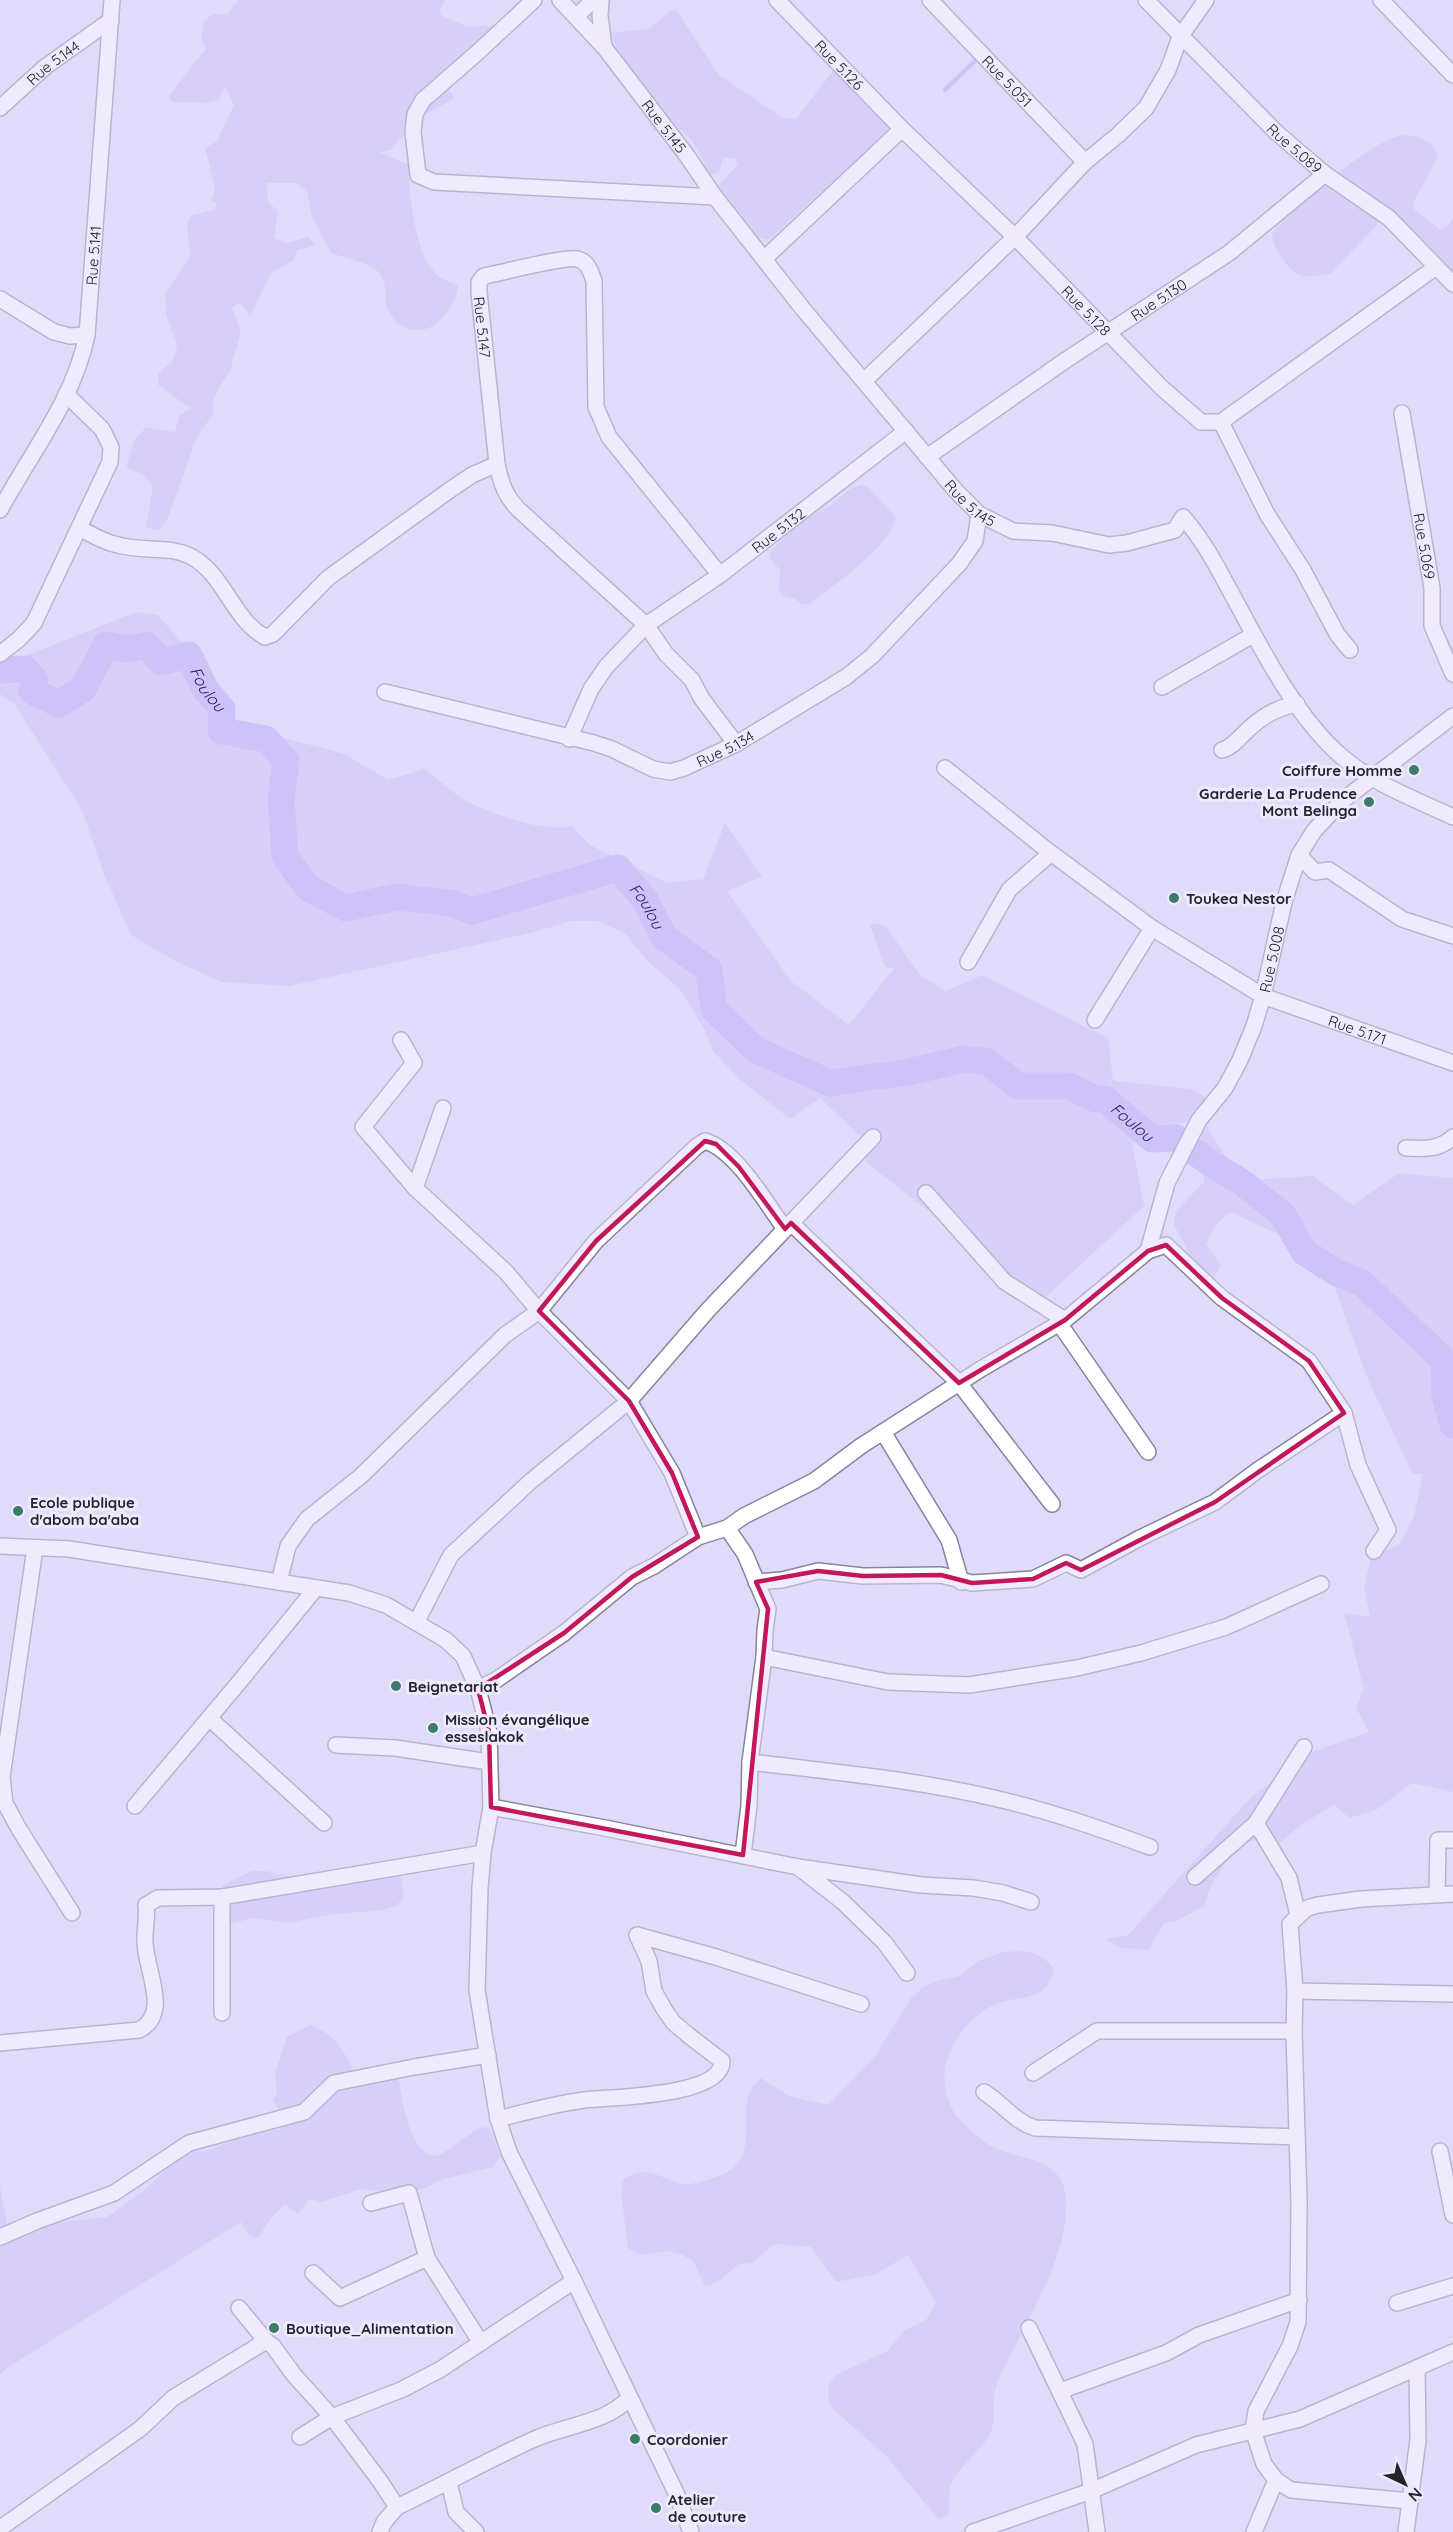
<svg xmlns="http://www.w3.org/2000/svg" width="1453" height="2532" font-family="Quicksand,sans-serif">
  <style>
    .green { fill: #ccc2f7 }
    .lines { fill: none; stroke-linecap: round; stroke-linejoin: round }
    .stream { stroke: #b7a6f7; stroke-width: 4.5 }
    .river { stroke: #b7a6f7; stroke-width: 27 }
    .minor-casing { stroke: #88839f; stroke-width: 18 }
    .minor { stroke: #fff; stroke-width: 15 }
    .marked { fill: none; stroke: #c2185b; stroke-width: 4.5; stroke-linejoin: round }
    .poi-dot { fill: #3d7b69; stroke: #eeeafd; stroke-width: 2 }
    .labels { text-anchor: middle; dominant-baseline: central; stroke-width: 6; stroke-linejoin: round; paint-order: stroke }
    .street-label { font-size: 15px; fill: #25232f; stroke: #eeeafd }
    .poi-label { font-size: 15px; font-weight: bold; fill: #25232f; stroke: #eeeafd; text-anchor: start }
    .water-label { font-size: 16px; font-style: italic; fill: #34106c; stroke: #eeeafd }
  </style>
  <rect width="100%" height="100%" fill="#e1dbfb"/>
  <g class="green">
    <path d="M 238,0 L 445,0 L 440,10 L 442,16 L 468,27 L 494,26 L 489,46 L 448,86 L 454,98 L 418,119 L 390,150 L 379,152 L 408,164 C 410,195 414,259 441,278 C 446,281 453,283 458,286 C 456,302 452,306 442,318 C 428,336 400,334 389,312 C 382,298 390,279 375,269 C 363,261 344,258 331,253 L 312,218 L 307,192 L 302,187 L 297,183 L 267,183 L 268,202 L 278,211 L 274,238 L 286,243 L 308,237 L 316,245 L 298,250 L 294,260 L 270,274 L 250,317 L 243,306 L 237,303 L 232,308 L 241,332 L 230,371 L 218,389 L 213,401 L 213,414 L 197,437 L 168,518 L 160,530 L 146,528 L 153,486 L 141,473 L 126,468 L 134,441 L 146,427 L 175,432 L 179,416 L 190,408 L 158,385 L 158,374 L 173,360 L 177,346 L 166,314 L 165,294 L 190,256 L 187,223 L 192,215 L 215,210 L 217,203 L 211,201 L 215,187 L 205,148 L 217,141 L 234,105 L 225,87 L 219,99 L 206,103 L 172,102 L 169,96 L 206,48 L 201,41 L 204,21 L 214,13 L 227,15 Z"/>
    <path d="M 670,11 L 677,11 L 719,75 L 783,118 L 796,119 L 836,67 L 886,116 L 893,132 L 882,144 L 847,169 L 768,240 L 758,237 L 719,197 L 720,184 L 738,164 L 735,158 L 723,158 L 719,172 L 707,176 C 705,159 694,140 681,130 L 661,136 L 651,127 L 645,114 L 650,102 L 619,58 L 612,33 L 650,28 Z"/>
    <path d="M 1405,135 C 1419,136 1433,141 1438,156 L 1413,203 L 1414,209 L 1439,229 L 1446,227 L 1453,219 L 1453,280 L 1384,218 L 1330,274 C 1321,275 1310,277 1301,276 C 1289,273 1271,245 1272,234 C 1294,209 1374,136 1405,135 Z"/>
    <path d="M 859,485 L 867,486 L 895,516 C 895,544 832,586 810,604 L 803,605 L 795,599 L 783,596 L 779,590 L 780,570 L 769,557 L 773,548 L 802,521 L 831,505 L 852,488 Z"/>
    <path d="M 136,612 L 158,615 L 222,688 L 239,726 L 345,754 L 388,780 L 424,769 C 439,779 453,794 469,802 C 494,815 546,833 572,826 L 590,845 L 667,883 L 703,879 L 725,823 L 762,877 L 727,891 L 791,981 L 849,1025 L 894,968 L 885,967 L 870,925 L 878,923 L 887,928 L 920,975 L 946,991 L 982,975 L 1108,1038 L 1113,1079 L 1116,1081 L 1192,1089 L 1204,1096 L 1206,1102 L 1201,1118 L 1230,1163 L 1253,1180 L 1313,1176 L 1353,1205 L 1399,1173 L 1453,1178 L 1453,1792 L 1412,1783 L 1376,1810 L 1349,1818 L 1334,1805 L 1302,1824 L 1266,1855 L 1257,1840 L 1243,1842 L 1229,1857 L 1210,1888 L 1204,1906 L 1177,1921 L 1164,1923 L 1149,1950 L 1121,1948 L 1105,1939 L 1128,1935 L 1250,1798 L 1314,1751 L 1369,1732 L 1356,1708 L 1364,1689 L 1344,1613 L 1370,1617 L 1364,1588 L 1371,1557 L 1399,1545 L 1414,1516 L 1423,1474 L 1413,1474 L 1368,1380 L 1329,1272 L 1302,1245 L 1230,1212 L 1215,1226 L 1206,1244 L 1221,1266 L 1214,1277 L 1193,1261 L 1174,1225 L 1176,1211 L 1204,1182 L 1200,1118 L 1137,1134 L 1132,1144 L 1144,1206 L 1047,1296 L 1040,1298 L 867,1163 L 861,1137 L 820,1098 L 790,1119 L 739,1079 L 713,1051 L 703,1027 L 679,988 L 646,960 L 626,934 L 598,921 L 571,921 L 535,932 L 289,986 L 221,982 L 173,960 L 131,935 L 103,872 L 82,810 L 15,705 L 0,694 L 0,666 Z"/>
    <path d="M 392,1867 L 401,1876 L 404,1897 L 396,1906 L 383,1910 L 327,1915 L 288,1923 L 254,1918 L 229,1924 L 216,1893 L 225,1884 L 252,1871 L 266,1871 L 300,1879 Z"/>
    <path d="M 1019,1951 C 1035,1952 1044,1956 1054,1969 C 1047,2005 1019,1993 994,2005 C 971,2015 950,2043 945,2068 C 943,2080 947,2101 954,2112 C 960,2122 984,2143 995,2148 C 1024,2161 1063,2157 1066,2199 C 1070,2259 1020,2330 997,2384 C 991,2398 996,2415 992,2429 C 987,2447 954,2470 950,2487 C 948,2496 949,2506 949,2515 L 938,2519 L 886,2456 L 832,2408 L 828,2396 L 829,2383 L 838,2374 L 887,2351 L 905,2330 L 926,2320 L 936,2303 L 908,2255 L 876,2274 L 836,2282 L 811,2247 L 775,2244 L 752,2263 L 739,2264 L 718,2282 L 705,2286 L 694,2262 L 681,2254 L 668,2251 L 640,2255 L 628,2248 L 621,2193 L 623,2179 C 650,2163 658,2179 684,2184 C 690,2186 721,2176 727,2172 C 765,2148 729,2103 761,2078 L 789,2096 L 828,2105 L 875,2056 L 911,1998 L 922,1988 L 933,1982 L 959,1976 L 980,1960 L 1004,1952 Z"/>
    <path d="M 310,2025 C 336,2033 348,2057 358,2081 L 386,2077 L 399,2081 C 403,2102 410,2160 440,2155 L 476,2130 L 482,2127 L 489,2128 L 500,2156 L 493,2167 L 441,2180 L 424,2189 L 396,2192 L 361,2189 L 322,2202 L 309,2199 L 298,2214 L 285,2205 L 270,2219 L 259,2237 L 253,2238 L 248,2234 L 241,2222 L 7,2368 L 0,2375 L 0,2186 L 8,2229 L 107,2217 L 143,2191 L 186,2151 L 206,2151 L 262,2129 L 281,2130 L 283,2117 L 273,2100 L 277,2094 L 275,2073 L 287,2037 Z"/>
  </g>
  <g class="lines">
    <path class="stream" d="M 945,90 L 980,56"/>
    <path class="river" id="s1" d="M 0,670 L 25,669 L 35,680 L 32,691 L 59,704 L 83,689 L 106,645 L 127,649 L 147,645 L 161,662 L 189,655 L 205,689 L 222,709 L 221,731 L 266,739 L 286,761 L 281,799 L 285,856 L 308,888 L 346,908 L 396,897 L 451,903 L 472,911 L 618,868 L 645,900 L 664,937 L 709,970 L 714,1009 L 756,1050 L 830,1083 L 908,1072 L 965,1059 L 988,1062 L 1018,1086 L 1069,1086 L 1095,1099 L 1105,1099 L 1152,1139 L 1176,1138 L 1210,1163 L 1243,1183 L 1283,1215 L 1304,1252 L 1337,1273 L 1361,1282 L 1444,1360 L 1445,1396 L 1453,1425"/>
    <defs>
      <g id="minor">
        <path d="M 534,0 L 478,52 L 423,100 L 415,114 L 413,132 L 418,175 L 434,182 L 715,197"/>
        <path id="s2" d="M 560,0 L 604,47 L 685,153 L 715,197 L 803,309 L 956,491 L 979,514 L 1013,531 L 1052,533 L 1109,545 L 1127,543 L 1175,530 L 1183,517 C 1205,542 1218,569 1234,598 C 1262,650 1296,717 1341,756 C 1373,784 1415,799 1453,817"/>
        <path d="M 601,0 L 600,16 L 604,47"/>
        <path id="s3" d="M 777,0 L 902,129"/>
        <path id="s4" d="M 930,0 L 1085,162"/>
        <path id="s5" d="M 1146,0 L 1277,133 L 1325,174 L 1389,218 L 1453,284"/>
        <path d="M 1381,0 L 1453,75"/>
        <path d="M 576,17 L 593,0"/>
        <path id="s6" d="M 0,108 L 45,67 L 111,20"/>
        <path id="s7" d="M 765,258 L 902,129 L 1015,237 L 1162,388 L 1201,422 L 1221,422 L 1436,267"/>
        <path d="M 0,299 L 54,332 L 70,336 L 87,335"/>
        <path d="M 864,381 L 1015,237 L 1085,162 L 1118,135 L 1146,108 L 1168,70 L 1180,37 L 1206,0"/>
        <path id="s8" d="M 1402,413 L 1432,588 L 1432,626 L 1453,674"/>
        <path d="M 1221,422 L 1267,514 L 1303,570 L 1337,634 L 1350,650"/>
        <path id="s9" d="M 927,457 L 1066,360 L 1229,253 L 1325,174"/>
        <path id="s10" d="M 0,510 C 31,453 74,399 87,335 L 112,0"/>
        <path d="M 80,528 C 104,543 121,548 150,549 C 164,550 176,549 190,556 C 224,573 232,619 265,637 L 273,634 L 328,578 L 447,492 L 472,475 L 497,464"/>
        <path id="s11" d="M 720,575 L 609,437 L 596,407 L 594,281 C 591,272 588,262 578,259 C 565,256 501,273 484,276 L 479,282 L 479,292 L 497,464 C 501,483 505,496 519,510 L 646,625 L 666,654 L 692,680 L 702,699 L 736,744"/>
        <path d="M 0,654 L 19,639 L 34,623 L 110,462 L 111,447 L 102,429 L 66,394"/>
        <path d="M 1162,687 L 1253,635"/>
        <path id="s12" d="M 385,692 L 594,743 L 612,749 L 653,769 L 670,772 L 684,768 L 736,744 L 846,677 L 872,656 L 959,564 L 975,541 L 979,514"/>
        <path id="s13" d="M 569,739 L 591,689 L 606,667 L 646,625 L 720,575 L 906,431"/>
        <path d="M 1222,750 C 1234,747 1241,735 1251,727 C 1264,715 1280,707 1297,704"/>
        <path id="s14" d="M 945,768 L 1047,850 L 1152,928 L 1263,996 L 1453,1063"/>
        <path d="M 1299,855 L 1315,872 L 1329,870 L 1402,919 L 1453,936"/>
        <path d="M 968,962 L 1009,890 L 1051,853"/>
        <path d="M 1095,1020 L 1152,928"/>
        <path d="M 401,1040 L 414,1063 L 363,1127 L 415,1188 L 506,1272 L 539,1311 L 629,1401 L 672,1473 L 698,1537"/>
        <path d="M 1406,1148 C 1424,1149 1439,1150 1453,1137"/>
        <path d="M 415,1188 L 443,1108"/>
        <path d="M 926,1193 L 1005,1282 L 1065,1320"/>
        <path d="M 791,1223 L 959,1383 L 1052,1504"/>
        <path d="M 1148,1251 L 1166,1245 L 1222,1298 L 1309,1361 L 1344,1413 L 1358,1465 L 1388,1530 L 1374,1551"/>
        <path d="M 1059,1323 L 1148,1452"/>
        <path d="M 883,1432 L 949,1540 L 961,1582"/>
        <path d="M 727,1528 L 745,1554 L 768,1609 L 765,1630 L 764,1657 L 750,1762 L 749,1806 L 743,1855"/>
        <path d="M 0,1546 L 69,1549 L 349,1593 L 386,1605 L 446,1640 L 463,1656 L 478,1689 L 489,1732 L 491,1807 L 483,1853 L 480,1888 L 477,1990 L 498,2119 L 509,2152 L 574,2281 L 676,2493 L 691,2532"/>
        <path d="M 35,1548 L 2,1777 L 5,1803 L 19,1829 L 72,1913"/>
        <path d="M 279,1582 L 288,1546 L 307,1519 L 361,1476 L 505,1335 L 539,1311 L 596,1241 L 697,1146 L 705,1141 C 736,1150 766,1203 785,1229"/>
        <path d="M 756,1582 L 782,1580 L 818,1571 L 863,1576 L 941,1575 L 972,1583 L 1033,1579 L 1066,1563 L 1081,1570 L 1140,1538 L 1215,1502 L 1258,1470 L 1344,1413"/>
        <path d="M 417,1621 L 451,1555 L 531,1481 L 629,1401 L 708,1310 L 873,1137"/>
        <path d="M 764,1657 L 888,1682 L 969,1685 L 1077,1668 L 1141,1653 L 1226,1627 L 1321,1584"/>
        <path id="s15" d="M 478,1689 L 496,1680 L 564,1633 L 632,1577 L 654,1566 L 698,1537 L 727,1528 L 744,1516 L 814,1481 L 861,1446 L 981,1369 L 1065,1320 L 1148,1251 L 1167,1183 L 1199,1120 L 1225,1088 L 1240,1060 L 1254,1026 L 1263,996 L 1284,902 L 1299,855 L 1314,831 L 1342,801 L 1453,716"/>
        <path d="M 209,1718 L 324,1823"/>
        <path d="M 336,1745 L 395,1748 L 489,1762"/>
        <path d="M 750,1762 C 833,1772 921,1780 1002,1800 C 1053,1812 1101,1829 1150,1847"/>
        <path d="M 135,1806 L 236,1686 L 316,1588"/>
        <path d="M 491,1807 L 605,1828 L 798,1867 L 921,1885 L 974,1888 L 1003,1893 L 1031,1902"/>
        <path d="M 798,1867 L 843,1902 L 884,1942 L 907,1973"/>
        <path d="M 1195,1877 L 1256,1823"/>
        <path d="M 1437,1894 L 1438,1840 L 1453,1840"/>
        <path d="M 222,1897 L 222,2013"/>
        <path d="M 1298,1915 L 1289,1878 L 1256,1823 L 1304,1747"/>
        <path d="M 1295,1991 L 1453,1994"/>
        <path d="M 0,2043 L 139,2030 C 171,2014 146,1971 145,1943 C 144,1930 148,1918 146,1905 L 158,1898 L 222,1897 L 483,1853"/>
        <path d="M 1033,2073 L 1097,2031 L 1294,2031"/>
        <path d="M 984,2092 C 1002,2103 1015,2122 1035,2128 L 1297,2137"/>
        <path d="M 498,2119 C 526,2112 554,2104 584,2100 C 610,2097 723,2097 722,2061 L 688,2035 L 673,2022 L 664,2009 L 654,1991 L 649,1961 L 637,1935 L 716,1957 L 861,2004"/>
        <path d="M 1440,2151 L 1453,2215"/>
        <path d="M 371,2203 L 409,2193 L 427,2258 L 481,2343"/>
        <path d="M 0,2237 L 37,2221 L 114,2193 L 189,2143 L 304,2112 L 334,2083 L 414,2067 L 488,2055"/>
        <path d="M 313,2273 L 340,2298 L 427,2258"/>
        <path d="M 1397,2303 L 1453,2286"/>
        <path d="M 239,2308 L 266,2341"/>
        <path d="M 1029,2328 L 1085,2444 L 1097,2532"/>
        <path d="M 1060,2391 L 1166,2353 L 1199,2335 L 1299,2300"/>
        <path d="M 300,2437 L 332,2417 L 403,2389 L 441,2369 L 574,2281"/>
        <path d="M 449,2482 L 456,2512 L 476,2532"/>
        <path d="M 1410,2501 L 1291,2490 L 1276,2480 L 1264,2464 L 1253,2430 L 1256,2411 L 1290,2346 L 1298,2322 L 1299,2201 L 1294,2031 L 1295,1991 L 1290,1924 L 1307,1908 L 1318,1905 L 1361,1899 L 1453,1894"/>
        <path d="M 2,2527 L 140,2429 L 173,2398 L 266,2341 L 273,2346 L 294,2375 L 332,2417 L 380,2481 L 397,2507"/>
        <path d="M 380,2532 L 384,2522 L 397,2507 C 444,2485 489,2459 537,2438 C 565,2426 608,2422 629,2398"/>
        <path d="M 973,2532 L 1091,2491 L 1196,2445 L 1300,2419 L 1453,2352"/>
        <path d="M 1254,2532 L 1276,2480"/>
        <path d="M 1406,2532 L 1418,2440 L 1417,2369"/>
      </g>
    </defs>
    <use href="#minor" class="minor-casing"/>
    <use href="#minor" class="minor"/>
  </g>
  <path d="M0 0H1453V2532H0ZM 705,1141 L 716,1144 L 739,1167 L 785,1229 L 791,1223 L 959,1383 L 1065,1320 L 1148,1251 L 1166,1245 L 1222,1298 L 1309,1361 L 1344,1413 L 1215,1502 L 1081,1570 L 1066,1563 L 1033,1579 L 972,1583 L 941,1575 L 863,1576 L 818,1571 L 756,1582 L 768,1609 L 743,1855 L 491,1807 L 489,1732 L 478,1689 L 564,1633 L 632,1577 L 698,1537 L 672,1473 L 629,1401 L 539,1311 L 596,1241 Z" fill="#e1dbfb" fill-opacity=".55" fill-rule="evenodd"/>
  <path class="marked" d="M 705,1141 L 716,1144 L 739,1167 L 785,1229 L 791,1223 L 959,1383 L 1065,1320 L 1148,1251 L 1166,1245 L 1222,1298 L 1309,1361 L 1344,1413 L 1215,1502 L 1081,1570 L 1066,1563 L 1033,1579 L 972,1583 L 941,1575 L 863,1576 L 818,1571 L 756,1582 L 768,1609 L 743,1855 L 491,1807 L 489,1732 L 478,1689 L 564,1633 L 632,1577 L 698,1537 L 672,1473 L 629,1401 L 539,1311 L 596,1241 Z"/>
  <g class="poi-dot">
    <circle cx="1414" cy="770" r="6"/>
    <circle cx="1369" cy="802" r="6"/>
    <circle cx="1174" cy="898" r="6"/>
    <circle cx="18" cy="1511" r="6"/>
    <circle cx="396" cy="1686" r="6"/>
    <circle cx="433" cy="1728" r="6"/>
    <circle cx="274" cy="2328" r="6"/>
    <circle cx="635" cy="2439" r="6"/>
    <circle cx="656" cy="2508" r="6"/>
  </g>
  <g class="labels">
    <g class="street-label">
      <text stroke="none"><textPath href="#s6" startOffset="70">Rue 5.144</textPath></text>
      <text stroke="none"><textPath href="#s3" startOffset="90">Rue 5.126</textPath></text>
      <text stroke="none"><textPath href="#s4" startOffset="112">Rue 5.051</textPath></text>
      <text stroke="none"><textPath href="#s2" startOffset="164">Rue 5.145</textPath></text>
      <text stroke="none"><textPath href="#s5" startOffset="210">Rue 5.089</textPath></text>
      <text stroke="none"><textPath href="#s10" startOffset="276">Rue 5.141</textPath></text>
      <text stroke="none"><textPath href="#s9" startOffset="280">Rue 5.130</textPath></text>
      <text stroke="none"><textPath href="#s7" startOffset="447">Rue 5.128</textPath></text>
      <text stroke="none"><textPath href="#s11" startOffset="513">Rue 5.147</textPath></text>
      <text stroke="none"><textPath href="#s2" startOffset="650">Rue 5.145</textPath></text>
      <text stroke="none"><textPath href="#s13" startOffset="302">Rue 5.132</textPath></text>
      <text stroke="none"><textPath href="#s8" startOffset="135">Rue 5.069</textPath></text>
      <text stroke="none"><textPath href="#s12" startOffset="357">Rue 5.134</textPath></text>
      <text stroke="none"><textPath href="#s15" startOffset="1124">Rue 5.008</textPath></text>
      <text stroke="none"><textPath href="#s14" startOffset="492">Rue 5.171</textPath></text>
    </g>
    <g class="poi-label">
      <text x="1402" y="770" text-anchor="end">Coiffure Homme</text>
      <text x="1357" y="793" text-anchor="end">Garderie La Prudence<tspan x="1357" dy="17">Mont Belinga</tspan></text>
      <text x="1186" y="898">Toukea Nestor</text>
      <text x="30" y="1502">Ecole publique<tspan x="30" dy="17">d'abom ba'aba</tspan></text>
      <text x="408" y="1686">Beignetariat</text>
      <text x="445" y="1719">Mission évangélique<tspan x="445" dy="17">esseslakok</tspan></text>
      <text x="286" y="2328">Boutique_Alimentation</text>
      <text x="647" y="2439">Coordonier</text>
      <text x="668" y="2499">Atelier<tspan x="668" dy="17">de couture</tspan></text>
    </g>
    <g class="water-label">
      <text stroke="none"><textPath href="#s1" startOffset="291">Foulou</textPath></text>
      <text stroke="none"><textPath href="#s1" startOffset="920">Foulou</textPath></text>
      <text stroke="none"><textPath href="#s1" startOffset="1515">Foulou</textPath></text>
    </g>
  </g>
  <g transform="translate(1405 2484) rotate(136)" stroke="#eeeafd" stroke-width="4.5" paint-order="stroke">
  <path d="M0-4.5L10 22L0 15L-10 22Z" fill="#25232f"/>
  <text y="-9" font-size="16" font-weight="bold" text-anchor="middle" fill="#25232f">N</text>
  </g>
</svg>
